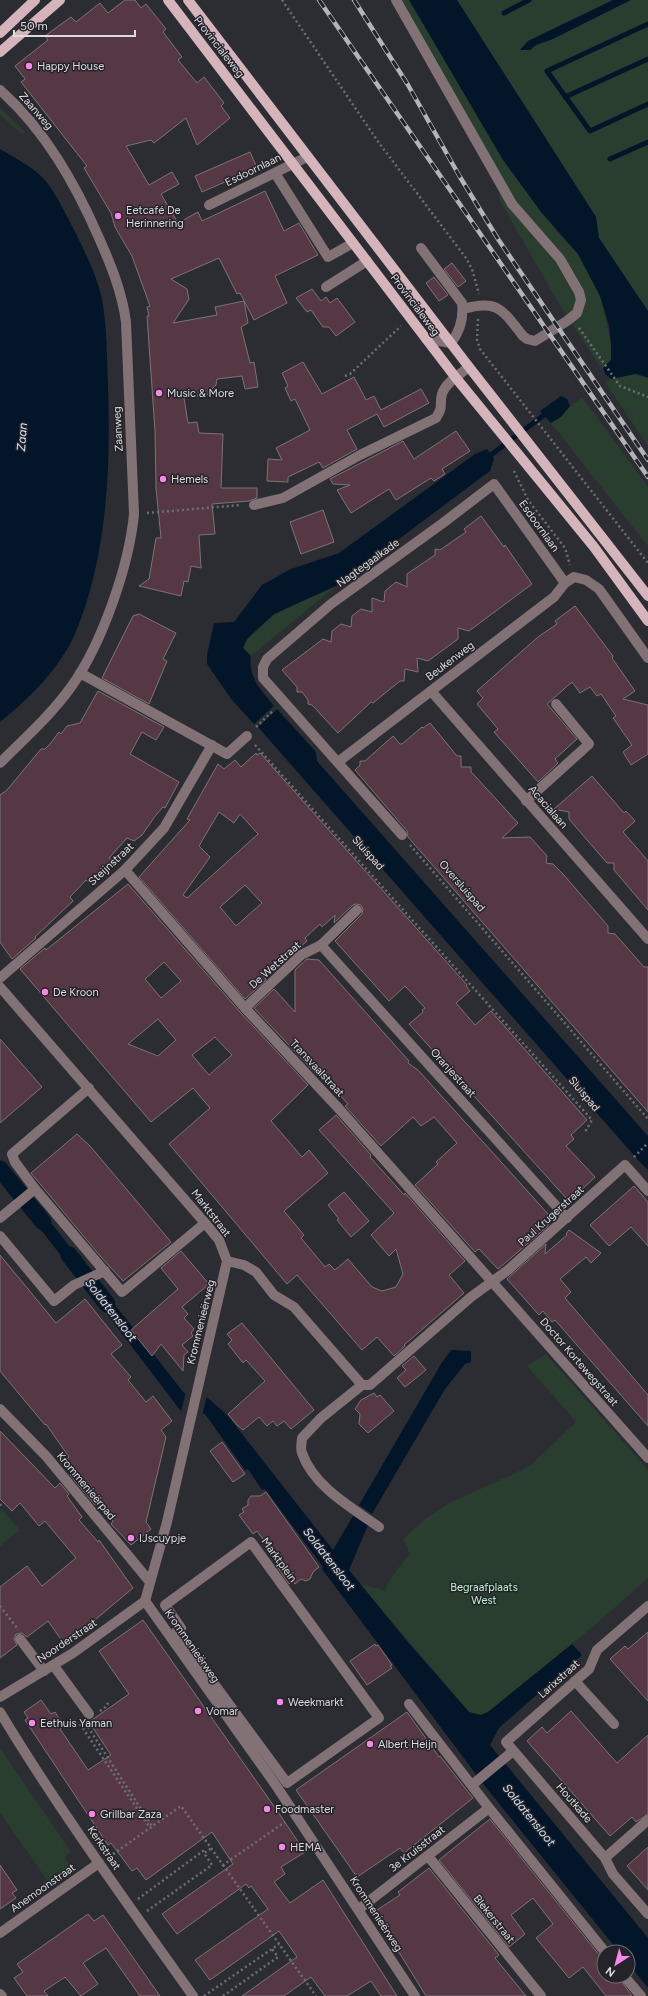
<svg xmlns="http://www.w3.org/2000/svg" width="648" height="1996" font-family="Figtree,sans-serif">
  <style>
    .green { fill: #2a3e30; fill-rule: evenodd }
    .water { fill: #031529 }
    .pier { fill: #2c2d33 }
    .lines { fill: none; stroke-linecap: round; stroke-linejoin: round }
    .stream { stroke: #031529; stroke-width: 5 }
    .canal { stroke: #031529; stroke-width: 17 }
    .building { fill: #563845; stroke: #7b7376; fill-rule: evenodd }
    .path { stroke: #6e6f74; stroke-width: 2.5; stroke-dasharray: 2 3; stroke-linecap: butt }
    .minor { stroke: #827175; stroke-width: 10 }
    .major { stroke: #d6b4bc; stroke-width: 10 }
    .rail-casing { stroke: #b3b4b8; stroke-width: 4.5 }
    .rail { stroke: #232329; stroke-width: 3; stroke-dasharray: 9; stroke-linecap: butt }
    .poi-dot { fill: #f987e9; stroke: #232329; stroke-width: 1.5 }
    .labels { text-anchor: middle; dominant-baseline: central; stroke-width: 3; stroke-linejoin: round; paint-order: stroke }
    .street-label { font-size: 11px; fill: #dcdce0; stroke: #232329 }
    .poi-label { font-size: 11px; fill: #dcdce0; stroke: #232329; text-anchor: start }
    .park-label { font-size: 11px; fill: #bcf4cd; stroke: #232329 }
    .water-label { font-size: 12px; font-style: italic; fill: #d6e6f9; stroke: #232329 }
  </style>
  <rect width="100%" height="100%" fill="#2c2d33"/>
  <g class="green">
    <path d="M 399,0 L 409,0 L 556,231 L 578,254 L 601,297 L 628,282 L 599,238 L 596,217 L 457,0 L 613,0 L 528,41 L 520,50 L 530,50 L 536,45 L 553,39 L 631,0 L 648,0 L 648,311 L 628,283 L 648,315 L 648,446 L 605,382 L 611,379 L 603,368 L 603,371 L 559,304 L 500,201 L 496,167 ZM 604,311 L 617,342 L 611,359 L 611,343 Z"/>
    <path d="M 0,108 L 25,132 L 22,134 L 0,115 Z"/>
    <path d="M 582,397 L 648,487 L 648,546 L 551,423 Z"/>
    <path d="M 336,586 L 251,656 L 243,648 C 257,616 305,600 336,586 Z"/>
    <path d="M 546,1354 L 648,1470 L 648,1578 L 595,1625 L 488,1712 C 481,1715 476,1715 469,1712 L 360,1584 L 386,1591 L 385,1588 L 396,1571 L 409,1555 L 408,1547 L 403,1539 L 425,1519 L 449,1503 L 514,1474 L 532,1464 L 575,1423 L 574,1419 L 527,1366 Z"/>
    <path d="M 0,1508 L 20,1530 L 0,1546 Z"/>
    <path d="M 0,1748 L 71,1852 L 64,1857 L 72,1869 L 33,1895 L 31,1892 L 47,1880 L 0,1812 Z"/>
  </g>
  <g class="water">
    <path d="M 409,0 L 457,0 L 596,217 L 599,238 L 648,311 L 648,378 L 636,374 L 611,379 L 605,374 L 603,368 L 611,360 L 611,343 L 609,326 L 600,296 L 578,254 L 541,212 L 503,160 Z"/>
    <path d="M 613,0 L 631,0 L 553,39 L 536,45 L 530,50 L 520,50 L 528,41 Z"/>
    <path d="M 0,149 C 13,157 33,167 43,178 C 53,188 63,209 70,222 C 82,246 96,272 102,299 C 107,328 107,357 108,386 C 111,468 107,558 75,634 C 60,668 29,699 0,722 Z"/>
    <path d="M 561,396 L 567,399 L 570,406 L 561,417 L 551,423 L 540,411 Z"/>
    <path d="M 487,449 L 494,459 L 490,471 L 336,586 L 274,614 L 247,639 L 243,648 L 251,656 C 248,677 261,690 274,706 L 254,724 L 232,700 L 207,664 L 207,655 L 214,623 L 234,622 L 262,585 L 291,569 L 339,553 L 475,454 Z"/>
    <path d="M 277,709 L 316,752 L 317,761 L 648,1136 L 648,1170 L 638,1160 L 258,727 Z"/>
    <path d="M 0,1163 L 13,1180 L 9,1191 L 0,1180 Z"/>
    <path d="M 34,1201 L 88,1270 L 76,1275 L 24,1208 Z"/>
    <path d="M 97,1282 L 184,1393 L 208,1398 L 228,1416 L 333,1550 L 353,1516 L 368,1525 L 349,1570 L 407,1641 L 469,1712 L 481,1715 L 488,1712 L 572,1644 L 582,1655 L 499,1728 L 490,1745 L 648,1938 L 648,1988 L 628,1963 L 628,1952 L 619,1952 L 484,1785 L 322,1569 L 323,1567 L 265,1489 L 262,1490 L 248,1469 L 245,1470 L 205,1414 L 180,1410 L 88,1289 Z"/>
    <path d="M 451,1350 L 471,1351 L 471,1362 L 465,1364 L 445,1389 L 372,1514 L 359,1505 L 441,1364 Z"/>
  </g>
  <path class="pier" d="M 186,1391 L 207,1395 L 202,1416 L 181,1412 Z"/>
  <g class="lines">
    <g class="stream">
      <path d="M 504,13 L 529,0"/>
      <path d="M 648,24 L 547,71 L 590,131 L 648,104"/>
      <path d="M 565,97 L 648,59"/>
      <path d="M 610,159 L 648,142"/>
      <path d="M 491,455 L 544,415"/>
    </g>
    <g class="canal">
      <path d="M 0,1169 L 43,1222"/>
      <path d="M 69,1255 L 107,1304"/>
    </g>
  </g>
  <g class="building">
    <path d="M 125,0 L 135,0 L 141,8 L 146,4 L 166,29 L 163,32 L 182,57 L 178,60 L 197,83 L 204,77 L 224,103 L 221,106 L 230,118 L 197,145 L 186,118 L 154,143 L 151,140 L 126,146 L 149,185 L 172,172 L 179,184 L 161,194 L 178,223 L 198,212 L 202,221 L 265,191 L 284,231 L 299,223 L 318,255 L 275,276 L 287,303 L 254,320 L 240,293 L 237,294 L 219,258 L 171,279 L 187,289 L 189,299 L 173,323 L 217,315 L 215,307 L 244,301 L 248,323 L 241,327 L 250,363 L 254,362 L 258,387 L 245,389 L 242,376 L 217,379 L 216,385 L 211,390 L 211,394 L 184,398 L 188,423 L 197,422 L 199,433 L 223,434 L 221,488 L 257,488 L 257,498 L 249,501 L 212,504 L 215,534 L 199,535 L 201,568 L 191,566 L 188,582 L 184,581 L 181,596 L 139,586 L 149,579 L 156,538 L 161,538 L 156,488 L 155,431 L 147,316 L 149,316 L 147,307 L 150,306 L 132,256 L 115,227 L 111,213 L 84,168 L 87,166 L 21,82 L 25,79 L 15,66 L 48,40 L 45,36 L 71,17 L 76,22 L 100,3 L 108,13 Z"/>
    <path d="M 250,152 L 257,168 L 202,192 L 195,176 Z"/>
    <path d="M 452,263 L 466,281 L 458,287 L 444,269 Z"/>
    <path d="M 434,277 L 448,295 L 439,301 L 426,283 Z"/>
    <path d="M 312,289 L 321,301 L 326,297 L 330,303 L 337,298 L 355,322 L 336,336 L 329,327 L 323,327 L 311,310 L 307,312 L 296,298 Z"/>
    <path d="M 303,362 L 322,394 L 354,377 L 366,400 L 374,396 L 381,410 L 421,389 L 429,403 L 384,427 L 377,414 L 347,430 L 357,449 L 323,468 L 319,462 L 288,477 L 288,482 L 267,481 L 268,459 L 282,460 L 276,448 L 310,430 L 295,399 L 291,401 L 285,388 L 288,386 L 282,373 Z"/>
    <path d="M 456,431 L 470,451 L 442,469 L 445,474 L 434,481 L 431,478 L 396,500 L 389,489 L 351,513 L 337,490 L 350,485 L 333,484 L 330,479 L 403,441 L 414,459 Z"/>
    <path d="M 323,510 L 334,542 L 301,554 L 290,522 Z"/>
    <path d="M 481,516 L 504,547 L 505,545 L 532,584 L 469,631 L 458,628 L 458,639 L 428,661 L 417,658 L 418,672 L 405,669 L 404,681 L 400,681 L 373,703 L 371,702 L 338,733 L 312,705 L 308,704 L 308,700 L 302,692 L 297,692 L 297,687 L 282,670 L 323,639 L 331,642 L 332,631 L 341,624 L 351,627 L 352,616 L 361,609 L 372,612 L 372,598 L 384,602 L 385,591 L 396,582 L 407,587 L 407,574 L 435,555 L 435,549 L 440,550 L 466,532 L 464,529 Z"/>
    <path d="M 575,606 L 613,656 L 612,658 L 635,691 L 623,699 L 648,705 L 648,754 L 631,765 L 623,752 L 632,745 L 613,718 L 616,716 L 601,694 L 597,696 L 590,687 L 580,693 L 572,682 L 547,704 L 577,739 L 555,759 L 558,763 L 538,782 L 494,732 L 498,729 L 477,704 L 483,698 L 477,691 L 538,637 L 557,624 L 555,621 Z"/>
    <path d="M 139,614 L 176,633 L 163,659 L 167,661 L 149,704 L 102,678 L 133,616 Z"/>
    <path d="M 98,691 L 164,727 L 156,740 L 142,732 L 130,754 L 179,782 L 165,808 L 163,807 L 156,815 L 142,835 L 134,841 L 127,838 L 109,858 L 114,861 L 90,883 L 86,880 L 70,897 L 73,901 L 35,937 L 36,938 L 12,959 L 0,942 L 0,795 L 7,790 L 41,749 L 45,749 L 50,744 L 59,732 L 61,734 L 67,726 L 80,723 Z"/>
    <path d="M 430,723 L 457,756 L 461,756 L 461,767 L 471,767 L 471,772 L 475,776 L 518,823 L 502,838 L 530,837 L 547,856 L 546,863 L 553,864 L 563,874 L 608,926 L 608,933 L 615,934 L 644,967 L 648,967 L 648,1112 L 408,837 L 407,831 L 355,770 L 360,765 L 360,761 L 365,761 L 393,736 L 400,744 L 402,744 L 422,727 L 423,728 Z"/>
    <path d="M 256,753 L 257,755 L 260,753 L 467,985 L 466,986 L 470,991 L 456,1003 L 475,1025 L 491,1011 L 587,1120 L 571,1135 L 574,1139 L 566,1146 L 595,1177 L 572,1199 L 567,1199 L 409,1024 L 423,1012 L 422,1010 L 425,1008 L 405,986 L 389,1001 L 335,941 L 362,914 L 363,909 L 361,905 L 356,904 L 353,905 L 334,923 L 335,915 L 322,927 L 320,924 L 305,938 L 307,941 L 265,978 L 266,980 L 245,999 L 139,877 L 190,820 L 187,819 L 218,764 L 224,769 L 235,760 L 241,767 ZM 219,812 L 234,823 L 240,814 L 258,834 L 187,898 L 183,895 L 210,857 L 199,846 ZM 245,885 L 262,903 L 236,926 L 220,907 Z"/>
    <path d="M 592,776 L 624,813 L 626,811 L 635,821 L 623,832 L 648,861 L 648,910 L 614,870 L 614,863 L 607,863 L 569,819 L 569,812 L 554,809 Z"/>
    <path d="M 128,884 L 240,1012 L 308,1085 L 271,1121 L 302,1157 L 309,1150 L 328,1173 L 284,1211 L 304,1235 L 301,1238 L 325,1267 L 329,1264 L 335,1270 L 348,1259 L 372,1287 L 382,1291 L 396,1287 L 403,1274 L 396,1249 L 389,1256 L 371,1235 L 394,1213 L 319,1130 L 336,1115 L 371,1155 L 370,1157 L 388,1177 L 404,1195 L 405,1193 L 465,1261 L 449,1275 L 464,1293 L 404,1345 L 405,1346 L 394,1356 L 377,1337 L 362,1350 L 297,1275 L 287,1284 L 169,1144 L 210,1108 L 193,1088 L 151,1122 L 20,969 L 45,948 L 46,950 ZM 164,962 L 181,981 L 161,998 L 145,979 ZM 158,1019 L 176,1040 L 158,1056 L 128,1044 ZM 215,1037 L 232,1055 L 209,1075 L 192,1055 Z"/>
    <path d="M 307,959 L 319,960 L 409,1061 L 408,1063 L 418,1070 L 549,1215 L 548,1226 L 498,1269 L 479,1249 L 475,1252 L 415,1185 L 438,1164 L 436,1162 L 457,1143 L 434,1117 L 421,1126 L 413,1117 L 381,1146 L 345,1106 L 348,1104 L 321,1074 L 318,1076 L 254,1008 L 274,989 L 295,1012 L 295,970 Z"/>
    <path d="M 0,1039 L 42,1087 L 0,1123 Z"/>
    <path d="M 77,1134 L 90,1146 L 171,1242 L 123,1281 L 101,1257 L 31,1173 Z"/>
    <path d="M 634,1186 L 648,1202 L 648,1246 L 631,1227 L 609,1246 L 590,1225 Z"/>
    <path d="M 344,1192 L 369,1221 L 351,1237 L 337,1220 L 339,1219 L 328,1205 Z"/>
    <path d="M 569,1230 L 601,1253 L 591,1263 L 586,1257 L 560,1279 L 571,1292 L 565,1298 L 648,1395 L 648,1426 L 555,1320 L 552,1322 L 543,1311 L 539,1315 L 507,1279 L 546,1244 L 545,1254 L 567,1235 L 566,1234 Z"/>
    <path d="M 181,1251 L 209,1284 L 182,1307 L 188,1314 L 184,1318 L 194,1329 L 191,1333 L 193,1336 L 182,1345 L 188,1352 L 184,1355 L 183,1371 L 161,1344 L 152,1356 L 131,1330 L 178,1289 L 161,1268 Z"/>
    <path d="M 0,1255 L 56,1323 L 85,1299 L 122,1345 L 111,1354 L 131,1377 L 128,1380 L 146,1402 L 153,1396 L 172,1421 L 161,1430 L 166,1437 L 146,1522 L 151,1529 L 131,1545 L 111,1524 L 113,1521 L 98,1503 L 95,1505 L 70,1475 L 73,1473 L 64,1462 L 69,1457 L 46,1424 L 45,1425 L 0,1371 Z"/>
    <path d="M 242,1323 L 314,1410 L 291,1429 L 284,1421 L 277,1426 L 273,1421 L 267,1426 L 259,1417 L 243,1430 L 237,1425 L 228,1414 L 265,1381 L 246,1360 L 243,1363 L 228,1344 L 232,1340 L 227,1334 Z"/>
    <path d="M 414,1356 L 426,1370 L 405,1387 L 397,1378 L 406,1370 L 402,1366 Z"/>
    <path d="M 374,1393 L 377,1397 L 380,1395 L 394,1411 L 368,1433 L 359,1424 L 360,1414 L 355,1409 L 361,1400 Z"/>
    <path d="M 0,1431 L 55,1488 L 60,1483 L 69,1494 L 67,1496 L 82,1517 L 79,1520 L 98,1542 L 99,1540 L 133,1588 L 65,1645 L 48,1621 L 27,1637 L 22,1633 L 16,1634 L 14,1639 L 17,1645 L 0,1658 L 0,1587 L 27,1566 L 42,1586 L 76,1558 L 45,1521 L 39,1526 L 20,1503 L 12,1511 L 0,1499 Z"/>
    <path d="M 222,1442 L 245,1474 L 233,1482 L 210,1451 Z"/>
    <path d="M 266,1492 L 319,1567 L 313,1572 L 310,1579 L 306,1581 L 301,1579 L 295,1584 L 293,1581 L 289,1584 L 276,1565 L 280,1562 L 257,1531 L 253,1534 L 239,1515 L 244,1512 L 242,1509 L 248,1505 L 248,1500 L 251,1496 L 260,1496 Z"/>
    <path d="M 143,1620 L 278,1812 L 305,1852 L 281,1867 L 285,1874 L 274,1882 L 290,1903 L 323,1880 L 397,1996 L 381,1996 L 371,1981 L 347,1996 L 325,1996 L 311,1977 L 284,1996 L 242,1996 L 297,1957 L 279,1931 L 210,1980 L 195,1960 L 268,1909 L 251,1886 L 249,1888 L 246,1884 L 177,1934 L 162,1914 L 233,1864 L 212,1832 L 146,1880 L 137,1868 L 132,1871 L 111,1843 L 108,1845 L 25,1720 L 28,1718 L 24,1712 L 41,1700 L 51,1714 L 55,1712 L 64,1726 L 60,1729 L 88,1770 L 111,1755 L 89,1722 L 129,1694 L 99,1651 Z"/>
    <path d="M 648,1632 L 648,1701 L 610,1659 L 625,1646 L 628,1649 Z"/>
    <path d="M 375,1644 L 376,1646 L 378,1645 L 392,1665 L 390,1666 L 392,1668 L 367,1685 L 350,1661 Z"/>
    <path d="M 571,1711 L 617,1763 L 648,1735 L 648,1814 L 636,1822 L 632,1817 L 610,1836 L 527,1741 L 542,1727 L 547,1733 Z"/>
    <path d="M 407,1712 L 437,1754 L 439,1757 L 440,1756 L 473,1798 L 404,1853 L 400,1848 L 357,1877 L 296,1790 Z"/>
    <path d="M 490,1819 L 600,1956 L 604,1958 L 604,1976 L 618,1976 L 632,1996 L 606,1996 L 583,1967 L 569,1978 L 536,1938 L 553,1924 L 533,1898 L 511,1915 L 525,1934 L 509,1947 L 439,1860 Z"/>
    <path d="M 648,1847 L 648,1890 L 627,1866 Z"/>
    <path d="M 0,1865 L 17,1890 L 12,1893 L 16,1898 L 0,1909 Z"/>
    <path d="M 429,1868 L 499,1955 L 495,1958 L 526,1996 L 426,1996 L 374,1912 L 400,1895 L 398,1892 Z"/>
    <path d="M 88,1914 L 94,1921 L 103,1915 L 160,1996 L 140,1996 L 106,1948 L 83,1963 L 98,1984 L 81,1996 L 65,1977 L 44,1991 L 48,1996 L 27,1996 L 14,1978 L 23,1972 L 17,1964 Z"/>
  </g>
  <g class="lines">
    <g class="path">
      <path d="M 282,0 L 379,143 L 466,258 L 472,269 L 479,294"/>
      <path d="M 478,319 L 477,340 L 480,349 L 648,563"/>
      <path d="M 579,328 L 620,386 L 648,397"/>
      <path d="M 345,376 L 350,374 L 401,326"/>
      <path d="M 514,471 L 528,500 L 565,548 L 570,565"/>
      <path d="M 147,513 L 241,505"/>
      <path d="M 256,727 L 274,710"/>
      <path d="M 255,745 L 592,1120 L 585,1132"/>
      <path d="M 410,845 L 648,1119"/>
      <path d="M 634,1157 L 648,1143"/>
      <path d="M 0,1504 L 1,1506"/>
      <path d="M 0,1606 L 17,1628"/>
      <path d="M 100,1711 L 107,1706 L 108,1702"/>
      <path d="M 80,1724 L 150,1828"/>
      <path d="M 88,1727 L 152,1826"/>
      <path d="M 109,1857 L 181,1806 L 223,1865 L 285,1822"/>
      <path d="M 223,1865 L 316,1996"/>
      <path d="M 138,1899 L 203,1851 L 204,1853"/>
      <path d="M 147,1911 L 212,1865 L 204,1853 L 212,1848"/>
      <path d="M 204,1996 L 279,1944"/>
      <path d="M 223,1996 L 278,1957 L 272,1949"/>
    </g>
    <g class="minor">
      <path d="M 396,0 L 512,204 L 560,259 L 579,292 L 581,300 L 577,313 L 567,321 L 535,341 L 527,339 L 523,336 C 502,310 499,299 463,309"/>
      <path d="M 0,90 C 45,130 75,183 99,238 C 111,265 122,292 126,322 L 134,514 C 129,566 102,644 71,687 C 51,715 24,739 0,763"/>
      <path d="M 275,173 L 328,257 L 353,243"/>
      <path d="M 209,205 L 307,157"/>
      <path d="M 421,248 L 462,303 C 464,319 460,331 451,343 L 426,339"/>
      <path d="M 326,287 L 367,261"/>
      <path d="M 254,505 L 283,498 L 360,455 L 436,418 C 444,406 439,405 442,394 C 446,382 459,375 469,367"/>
      <path d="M 80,673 L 227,754 L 247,736"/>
      <path d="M 431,691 L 648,939"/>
      <path d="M 338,762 L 554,597 L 565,583 L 574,577 L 586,580 L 599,589 L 648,658"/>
      <path d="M 526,801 L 589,744 L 556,704"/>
      <path d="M 402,835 L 263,678 L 263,667 L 267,659 L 331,604 L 443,523 L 494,484 L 565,583"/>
      <path d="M 125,870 L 245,1008 L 341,1111 L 648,1458"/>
      <path d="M 321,945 L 567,1218"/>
      <path d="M 0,978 L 125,870 L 164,828 L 212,745"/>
      <path d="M 0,987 L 205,1223 L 219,1240 L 227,1261 L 167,1522 L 145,1601"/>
      <path d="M 245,1008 L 301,955 L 321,945 L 357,910"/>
      <path d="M 89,1088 L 12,1154 L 15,1162 L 35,1189 L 122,1292 L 205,1223"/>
      <path d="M 0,1218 L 35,1189"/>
      <path d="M 0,1236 L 54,1301 L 74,1285 L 105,1271"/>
      <path d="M 227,1261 L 244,1265 L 256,1272 L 274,1295 L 294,1307 L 362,1385 L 370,1385 L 471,1297 L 508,1270 L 625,1165 L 648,1191"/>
      <path d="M 362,1385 L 321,1418 L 302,1438 C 302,1442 300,1449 302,1453 C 314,1487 351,1507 379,1527"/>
      <path d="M 0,1409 L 46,1456 L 150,1582"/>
      <path d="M 251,1542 L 379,1718 L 287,1783 L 176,1632 L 181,1628 L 165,1605 Z"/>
      <path d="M 145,1601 L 275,1784 L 415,1996"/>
      <path d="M 648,1606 L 597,1650 L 589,1669 L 506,1742 L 605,1858 L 613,1874 L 648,1914"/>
      <path d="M 20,1639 L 44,1671"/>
      <path d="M 54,1666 L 89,1714"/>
      <path d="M 575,1681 L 614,1724"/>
      <path d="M 0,1697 L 73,1653 L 145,1601"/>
      <path d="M 409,1704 L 489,1808 L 605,1952"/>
      <path d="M 0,1712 C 59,1810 127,1903 193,1996"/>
      <path d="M 472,1785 L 513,1751"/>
      <path d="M 428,1856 L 541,1996"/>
      <path d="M 605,1858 L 648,1820"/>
      <path d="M 359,1909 L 489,1808"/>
      <path d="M 0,1933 L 99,1863"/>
      <path d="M 624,1976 L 641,1996"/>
      <path d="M 0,1994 L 2,1996"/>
    </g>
    <g class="major">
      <path d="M 168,0 L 456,378 L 594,547 L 648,621"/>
      <path d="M 188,0 L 469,367 L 648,596"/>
      <path d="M 0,33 L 35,0"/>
      <path d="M 0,52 L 60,0"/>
    </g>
    <defs>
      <g id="rail">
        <path d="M 319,0 L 648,477"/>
        <path d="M 354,0 L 408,85 L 460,177 L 498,239 L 648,460"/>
      </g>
    </defs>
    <use href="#rail" class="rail-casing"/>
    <use href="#rail" class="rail"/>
  </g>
  <g class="poi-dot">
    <circle cx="29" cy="66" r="4"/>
    <circle cx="118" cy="216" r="4"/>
    <circle cx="159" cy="393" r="4"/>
    <circle cx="163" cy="479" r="4"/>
    <circle cx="45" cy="992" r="4"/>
    <circle cx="131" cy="1538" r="4"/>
    <circle cx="280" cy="1702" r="4"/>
    <circle cx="198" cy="1711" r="4"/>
    <circle cx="32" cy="1723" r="4"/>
    <circle cx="370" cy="1744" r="4"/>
    <circle cx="267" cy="1809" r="4"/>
    <circle cx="92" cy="1814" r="4"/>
    <circle cx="282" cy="1847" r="4"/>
  </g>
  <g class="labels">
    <g class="street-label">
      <text transform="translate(219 47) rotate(52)">Provincialeweg</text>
      <text transform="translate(36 111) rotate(49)">Zaanweg</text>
      <text transform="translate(253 170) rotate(-26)">Esdoornlaan</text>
      <text transform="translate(415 305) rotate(53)">Provincialeweg</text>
      <text transform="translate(118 429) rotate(-93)">Zaanweg</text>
      <text transform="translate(539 526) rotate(54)">Esdoornlaan</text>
      <text transform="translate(368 563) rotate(-36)">Nagtegaalkade</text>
      <text transform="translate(450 661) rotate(-37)">Beukenweg</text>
      <text transform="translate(548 807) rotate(49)">Acacialaan</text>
      <text transform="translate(368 853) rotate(48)">Sluispad</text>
      <text transform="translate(111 864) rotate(-43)">Steijnstraat</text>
      <text transform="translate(462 886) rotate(49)">Oversluispad</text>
      <text transform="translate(275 965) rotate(-42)">De Wetstraat</text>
      <text transform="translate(317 1068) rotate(47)">Transvaalstraat</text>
      <text transform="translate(453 1073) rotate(48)">Oranjestraat</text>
      <text transform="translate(584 1094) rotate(50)">Sluispad</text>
      <text transform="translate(211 1213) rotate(52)">Marktstraat</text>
      <text transform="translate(551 1216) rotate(-42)">Paul Krugerstraat</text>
      <text transform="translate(201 1322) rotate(-76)">Krommenieërweg</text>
      <text transform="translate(579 1362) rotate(49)">Doctor Kortewegstraat</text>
      <text transform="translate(86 1486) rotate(50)">Krommenieërpad</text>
      <text transform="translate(279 1560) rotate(54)">Marktplein</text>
      <text transform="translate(67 1641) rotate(-34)">Noorderstraat</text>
      <text transform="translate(192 1646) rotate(55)">Krommenieërweg</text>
      <text transform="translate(559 1679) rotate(-42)">Larixstraat</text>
      <text transform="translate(574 1803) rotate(49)">Houtkade</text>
      <text transform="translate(104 1848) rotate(56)">Kerkstraat</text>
      <text transform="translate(417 1849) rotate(-38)">3e Kruisstraat</text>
      <text transform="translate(43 1888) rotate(-35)">Anemoonstraat</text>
      <text transform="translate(376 1914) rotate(57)">Krommenieërweg</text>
      <text transform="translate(494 1919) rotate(51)">Blekerstraat</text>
    </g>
    <g class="poi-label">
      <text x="37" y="66">Happy House</text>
      <text x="126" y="210">Eetcafé De<tspan x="126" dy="13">Herinnering</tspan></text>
      <text x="167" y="393">Music &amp; More</text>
      <text x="171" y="479">Hemels</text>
      <text x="53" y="992">De Kroon</text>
      <text x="139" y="1538">IJscuypje</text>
      <text x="288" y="1702">Weekmarkt</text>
      <text x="206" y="1711">Vomar</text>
      <text x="40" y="1723">Eethuis Yaman</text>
      <text x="378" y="1744">Albert Heijn</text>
      <text x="275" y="1809">Foodmaster</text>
      <text x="100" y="1814">Grillbar Zaza</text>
      <text x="290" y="1847">HEMA</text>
    </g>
    <g class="park-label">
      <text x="484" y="1587">Begraafplaats<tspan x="484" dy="13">West</tspan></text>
    </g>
    <g class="water-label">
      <text transform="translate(22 437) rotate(-86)">Zaan</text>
      <text transform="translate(111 1310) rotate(52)">Soldatensloot</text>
      <text transform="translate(329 1559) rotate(52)">Soldatensloot</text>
      <text transform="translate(529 1815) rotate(51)">Soldatensloot</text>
    </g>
  </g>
  <g transform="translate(616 1964) rotate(216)"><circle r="19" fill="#232329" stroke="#6d6d72"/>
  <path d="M0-3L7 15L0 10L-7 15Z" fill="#f987e9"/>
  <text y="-6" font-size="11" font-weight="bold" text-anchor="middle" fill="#dcdce0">N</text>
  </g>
  <path d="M14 30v6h121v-6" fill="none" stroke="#dcdce0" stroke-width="2"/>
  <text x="20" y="30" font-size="12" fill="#dcdce0" stroke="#232329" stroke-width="3" paint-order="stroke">50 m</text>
</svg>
